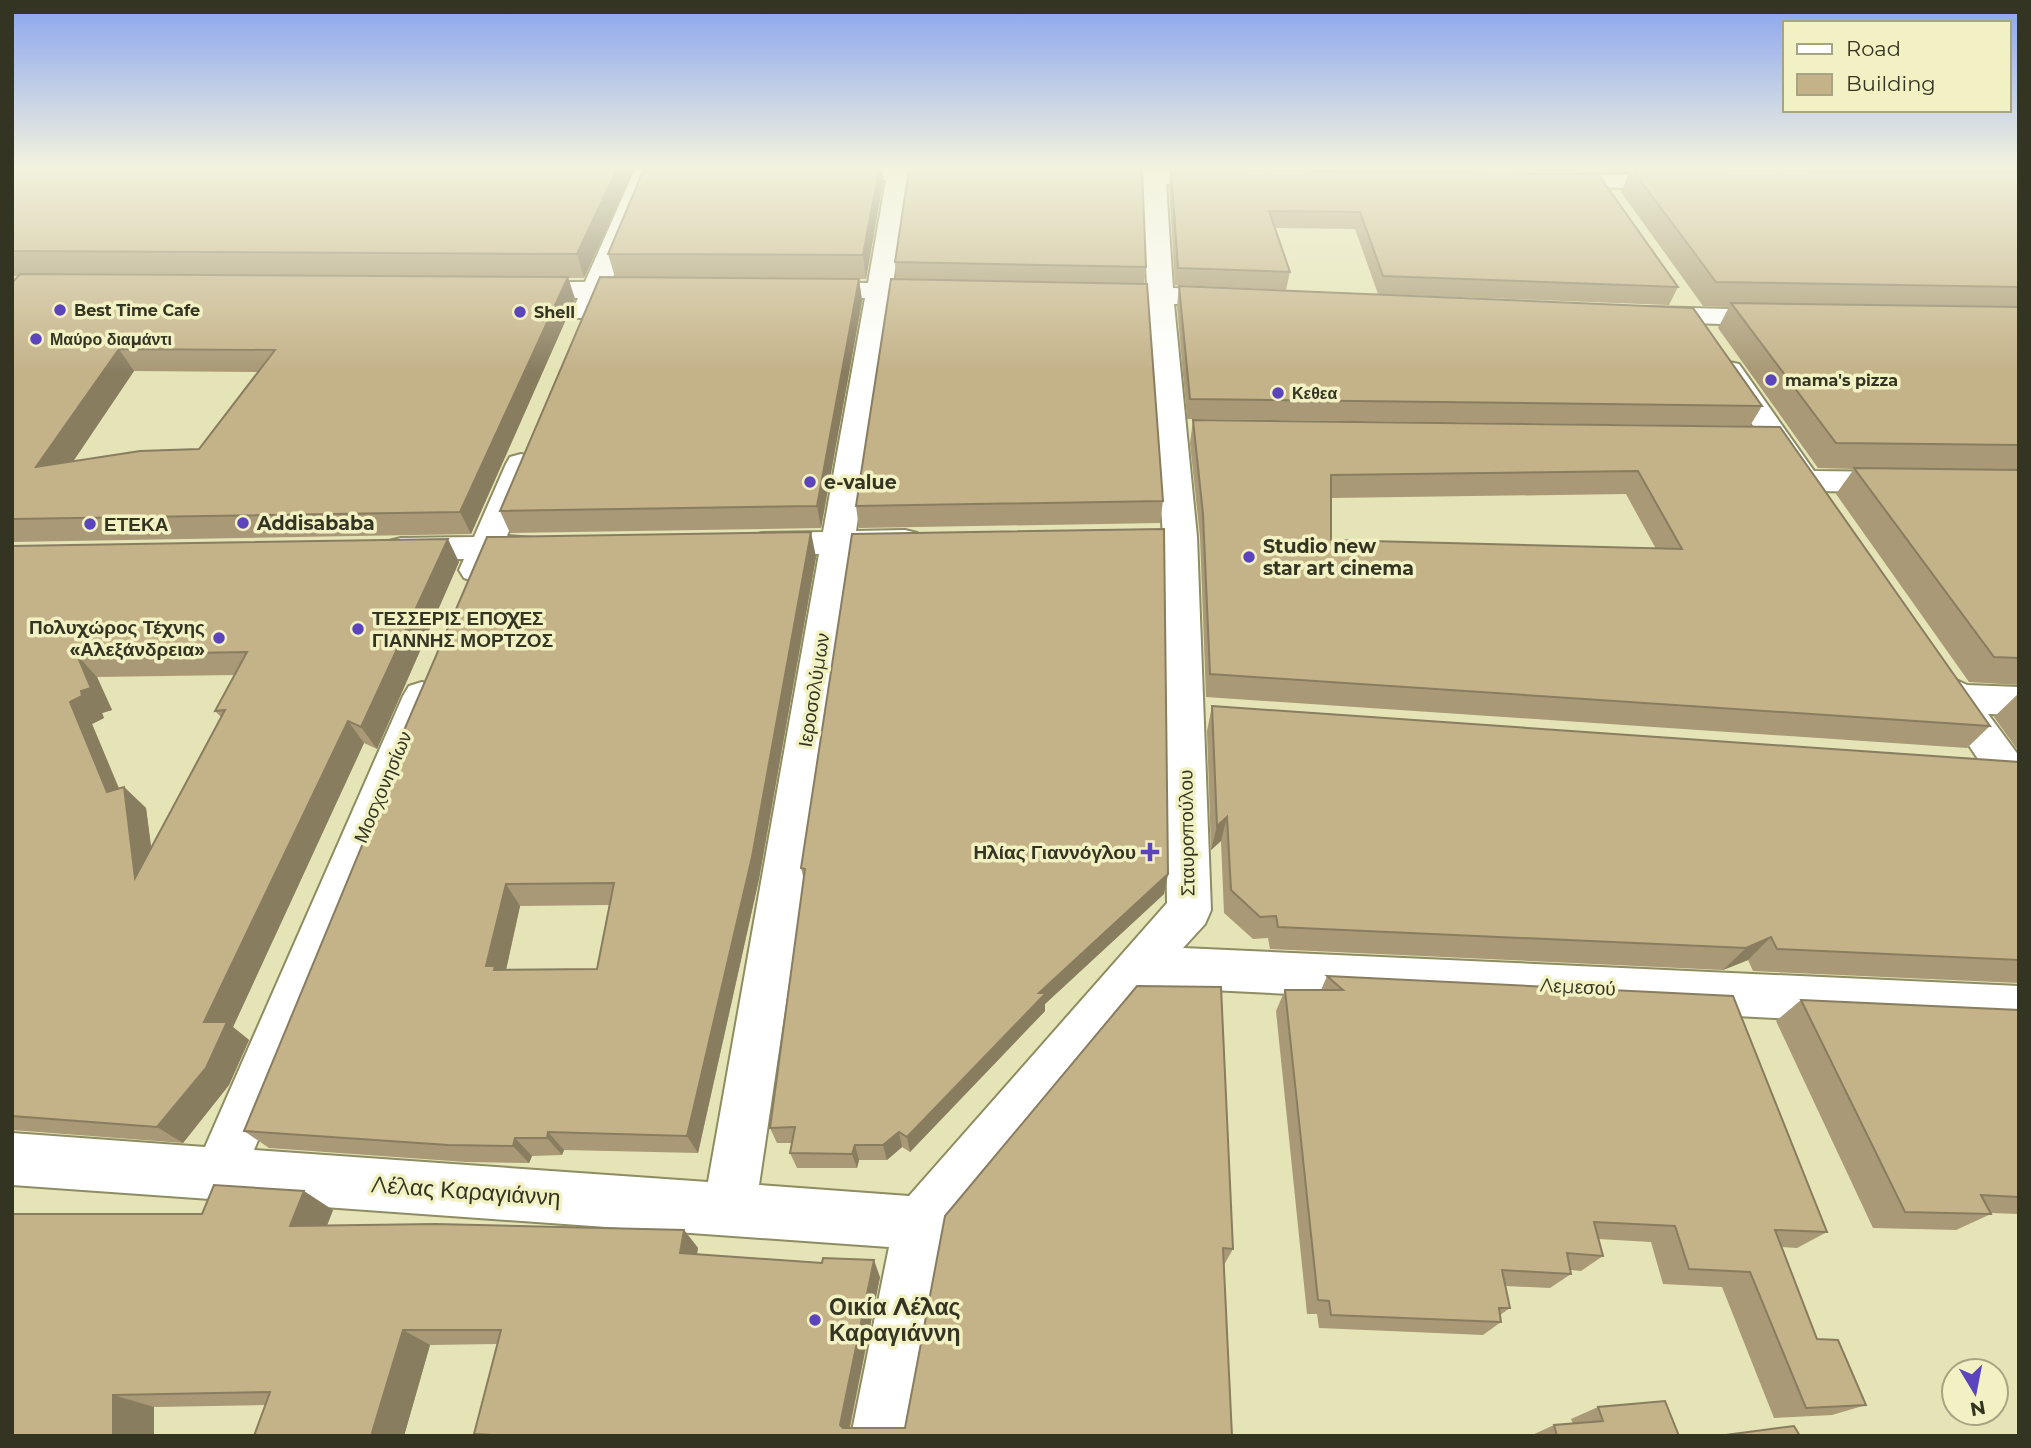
<svg xmlns="http://www.w3.org/2000/svg" width="2031" height="1448" font-family="Montserrat,sans-serif">
  <style>
    .lines { fill: none; stroke-linecap: round; stroke-linejoin: round }
    .minor-casing { stroke: #8d8c62; stroke-width: 4 }
    .minor { fill: #fff; fill-rule: evenodd }
    .wall { fill: #a99976; fill-rule: evenodd }
    .shaded-wall { fill: #897d60 }
    .building { fill: #c4b289; stroke: #897d60; stroke-width: 2; fill-rule: evenodd }
    .poi-dot { fill: #5c44bc; stroke: #f2f1c3; stroke-width: 2.5 }
    .labels { text-anchor: middle; dominant-baseline: central; stroke-width: 7; stroke-linejoin: round; paint-order: stroke }
    .far-poi-label { font-size: 16px; font-weight: bold; fill: #343422; stroke: #f2f1c3; text-anchor: start }
    .poi-label { font-size: 19px; font-weight: bold; fill: #343422; stroke: #f2f1c3; text-anchor: start }
    .street-label { font-size: 19px; fill: #343422; stroke: #f2f1c3 }
    .near-street-label { font-size: 23px; fill: #343422; stroke: #f2f1c3 }
    .near-poi-label { font-size: 23px; font-weight: bold; fill: #343422; stroke: #f2f1c3; text-anchor: start }
  </style>
  <rect width="100%" height="100%" fill="#e5e4b6"/>
  <g class="lines">
    <defs>
      <g id="minor">
        <path d="M 635,169 L 657,169 L 611,282 L 654,284 L 658,290 L 654,296 L 604,298 L 594,318 L 576,318 L 572,312 L 578,298 L 511,296 L 507,290 L 511,284 L 520,282 L 585,282 Z"/>
        <path d="M 822,169 L 968,169 L 971,174 L 960,181 L 909,180 L 893,283 L 952,285 L 956,291 L 952,297 L 891,298 L 856,531 L 905,530 L 917,533 L 922,541 L 917,549 L 853,553 L 759,1185 L 909,1196 L 1167,903 L 1163,537 L 1148,303 L 1085,300 L 1081,294 L 1085,288 L 1147,288 L 1143,184 L 1082,181 L 1079,176 L 1089,169 L 1222,171 L 1233,178 L 1222,185 L 1166,184 L 1173,288 L 1230,290 L 1239,292 L 1243,298 L 1239,304 L 1174,304 L 1197,537 L 1211,910 L 1205,924 L 1183,948 L 2019,986 L 2019,1030 L 1149,987 L 944,1235 L 910,1436 L 851,1436 L 889,1247 L 12,1185 L 12,1133 L 205,1147 L 403,696 L 409,686 L 422,682 L 435,686 L 441,696 L 254,1150 L 708,1182 L 819,554 L 762,555 L 750,552 L 745,544 L 750,536 L 762,533 L 823,532 L 865,298 L 807,298 L 798,296 L 794,290 L 798,284 L 807,282 L 868,283 L 886,180 L 831,179 L 823,177 Z"/>
        <path d="M 1552,174 L 1677,175 L 1688,182 L 1677,189 L 1544,186 L 1541,181 Z"/>
        <path d="M 1646,307 L 1775,310 L 1784,312 L 1788,318 L 1784,324 L 1775,326 L 1637,321 L 1633,315 L 1637,309 Z"/>
        <path d="M 1729,362 L 1739,364 L 1814,471 L 1898,472 L 1909,475 L 1914,482 L 1909,489 L 1898,492 L 1807,491 L 1796,488 L 1791,481 L 1793,478 L 1788,477 L 1715,370 L 1719,364 Z"/>
        <path d="M 521,454 L 532,457 L 536,464 L 507,536 L 546,539 L 551,547 L 546,555 L 498,559 L 488,578 L 476,582 L 464,578 L 459,570 L 464,559 L 401,560 L 389,557 L 384,549 L 389,541 L 401,538 L 474,537 L 506,464 L 510,457 Z"/>
        <path d="M 1952,678 L 1967,685 L 2019,687 L 2019,715 L 1988,714 L 2019,756 L 2019,804 L 2005,799 L 1933,692 L 1939,682 Z"/>
      </g>
    </defs>
    <use href="#minor" class="minor-casing"/>
    <use href="#minor" class="minor"/>
  </g>
  <g class="wall">
    <path d="M 12,169 L 634,169 L 584,278 L 568,278 L 575,299 L 471,534 L 12,542 L 12,283 L 19,276 L 12,276 ZM 134,371 L 258,372 L 199,449 L 73,461 Z"/>
    <path d="M 644,169 L 882,169 L 883,182 L 866,279 L 859,279 L 862,301 L 821,528 L 510,533 L 500,511 L 615,277 L 608,254 Z"/>
    <path d="M 1170,169 L 1227,169 L 1678,287 L 1669,305 L 1378,294 L 1355,229 L 1275,228 L 1290,272 L 1286,290 L 1175,285 L 1169,186 Z"/>
    <path d="M 1432,169 L 1579,169 L 1578,171 Z"/>
    <path d="M 1605,169 L 2019,169 L 2019,685 L 1969,682 L 1836,494 L 1854,469 L 1818,468 L 1718,328 L 1729,307 L 1703,306 L 1621,192 L 1629,173 L 1608,172 Z"/>
    <path d="M 895,262 L 1146,267 L 1144,284 L 1163,501 L 1160,523 L 859,528 L 856,506 L 896,279 Z"/>
    <path d="M 1179,286 L 1762,406 L 1750,426 L 1187,419 L 1177,306 Z"/>
    <path d="M 1193,420 L 1780,427 L 1990,726 L 1967,748 L 1206,697 L 1200,537 L 1190,443 ZM 1626,494 L 1656,549 L 1331,540 L 1331,498 Z"/>
    <path d="M 12,546 L 459,562 L 377,749 L 364,743 L 233,1027 L 249,1040 L 229,1085 L 183,1143 L 12,1130 ZM 234,675 L 215,711 L 221,717 L 151,848 L 146,808 L 124,787 L 119,788 L 92,724 L 104,718 L 102,713 L 112,710 L 97,677 Z"/>
    <path d="M 816,557 L 759,879 L 698,1153 L 564,1150 L 562,1155 L 532,1156 L 529,1163 L 466,1162 L 269,1148 L 244,1131 L 403,747 L 399,742 ZM 609,905 L 597,969 L 506,970 L 520,906 Z"/>
    <path d="M 2019,693 L 2019,752 L 1994,717 Z"/>
    <path d="M 1212,706 L 2019,762 L 2019,983 L 1753,971 L 1748,960 L 1723,970 L 1270,949 L 1268,938 L 1253,939 L 1224,913 L 1221,841 L 1211,850 L 1207,731 Z"/>
    <path d="M 801,868 L 1168,874 L 1164,894 L 1045,1004 L 1045,1011 L 910,1152 L 902,1147 L 887,1160 L 859,1160 L 857,1168 L 797,1168 L 790,1153 L 792,1143 L 777,1143 L 770,1128 L 804,880 Z"/>
    <path d="M 1327,976 L 1827,1232 L 1797,1248 L 1782,1247 L 1817,1339 L 1866,1405 L 1832,1415 L 1774,1418 L 1722,1287 L 1663,1284 L 1651,1242 L 1598,1239 L 1603,1256 L 1581,1271 L 1571,1270 L 1571,1274 L 1550,1288 L 1505,1286 L 1510,1308 L 1500,1315 L 1501,1322 L 1483,1335 L 1319,1328 L 1317,1314 L 1307,1314 L 1276,1011 L 1285,990 L 1321,990 Z"/>
    <path d="M 1801,1000 L 2019,1010 L 2019,1214 L 1991,1213 L 1991,1214 L 1956,1230 L 1873,1228 L 1776,1021 Z"/>
    <path d="M 333,1210 L 327,1225 L 684,1230 L 698,1248 L 697,1254 L 880,1277 L 850,1428 L 905,1428 L 945,1216 L 1233,1249 L 1224,1265 L 1232,1436 L 479,1436 L 474,1434 L 497,1344 L 430,1345 L 404,1436 L 254,1436 L 265,1405 L 154,1407 L 12,1436 L 202,1214 Z"/>
    <path d="M 1598,1407 L 1679,1436 L 1530,1436 L 1554,1425 L 1573,1424 L 1571,1419 Z"/>
  </g>
  <g class="shaded-wall">
    <path d="M 617,169 L 634,169 L 584,278 L 577,254 Z"/>
    <path d="M 879,169 L 882,169 L 883,182 L 866,279 L 863,255 Z"/>
    <path d="M 568,277 L 575,299 L 471,534 L 460,512 Z"/>
    <path d="M 859,279 L 862,301 L 821,528 L 817,506 Z"/>
    <path d="M 119,349 L 134,371 L 54,490 L 36,467 Z"/>
    <path d="M 811,532 L 816,557 L 759,879 L 698,1153 L 687,1136 Z"/>
    <path d="M 448,539 L 459,562 L 377,749 L 361,727 Z"/>
    <path d="M 77,655 L 97,677 L 112,710 L 102,713 L 104,718 L 92,724 L 126,806 L 124,787 L 146,808 L 158,898 L 135,878 L 70,702 L 81,691 Z"/>
    <path d="M 348,721 L 364,743 L 233,1027 L 249,1040 L 229,1085 L 183,1143 L 157,1127 L 204,1022 Z"/>
    <path d="M 1227,817 L 1221,841 L 1211,850 L 1217,826 Z"/>
    <path d="M 1168,874 L 1164,894 L 1045,1004 L 1045,1011 L 910,1152 L 907,1137 L 1039,993 Z"/>
    <path d="M 506,884 L 520,906 L 504,979 L 486,966 Z"/>
    <path d="M 1771,937 L 1748,960 L 1723,970 L 1746,948 Z"/>
    <path d="M 548,1132 L 564,1150 L 562,1155 L 547,1138 Z"/>
    <path d="M 899,1132 L 902,1147 L 887,1160 L 883,1145 Z"/>
    <path d="M 515,1138 L 532,1156 L 529,1163 L 513,1146 Z"/>
    <path d="M 855,1145 L 859,1160 L 857,1168 L 852,1154 Z"/>
    <path d="M 304,1191 L 333,1210 L 320,1244 L 290,1226 Z"/>
    <path d="M 684,1230 L 698,1248 L 694,1270 L 680,1253 Z"/>
    <path d="M 874,1260 L 880,1277 L 848,1435 L 840,1425 Z"/>
    <path d="M 403,1330 L 430,1345 L 404,1436 L 371,1436 Z"/>
    <path d="M 113,1395 L 154,1407 L 154,1436 L 113,1436 Z"/>
  </g>
  <g class="building">
    <path d="M 12,169 L 617,169 L 577,254 L 12,251 Z"/>
    <path d="M 644,169 L 879,169 L 863,255 L 608,254 Z"/>
    <path d="M 909,169 L 1142,169 L 1146,267 L 895,262 Z"/>
    <path d="M 1171,169 L 1598,174 L 1678,287 L 1383,276 L 1360,212 L 1269,211 L 1290,272 L 1178,268 Z"/>
    <path d="M 1632,169 L 2019,173 L 2019,287 L 1716,282 Z"/>
    <path d="M 20,274 L 568,277 L 460,512 L 12,519 L 12,283 ZM 119,349 L 275,350 L 199,449 L 140,451 L 36,467 Z"/>
    <path d="M 600,277 L 859,279 L 817,506 L 500,511 Z"/>
    <path d="M 891,279 L 1147,284 L 1163,501 L 856,506 Z"/>
    <path d="M 1179,286 L 1693,308 L 1762,406 L 1190,399 Z"/>
    <path d="M 1731,303 L 2019,307 L 2019,445 L 1836,443 Z"/>
    <path d="M 1193,420 L 1780,427 L 1990,726 L 1210,674 L 1203,514 ZM 1638,471 L 1682,549 L 1331,540 L 1331,475 Z"/>
    <path d="M 1854,468 L 2019,470 L 2019,658 L 1994,657 Z"/>
    <path d="M 1164,529 L 1168,874 L 1039,993 L 1046,993 L 907,1137 L 899,1132 L 883,1145 L 855,1145 L 852,1154 L 790,1153 L 795,1127 L 770,1128 L 805,869 L 801,868 L 852,534 Z"/>
    <path d="M 811,532 L 752,857 L 687,1136 L 548,1132 L 547,1138 L 515,1138 L 513,1146 L 448,1145 L 244,1131 L 404,744 L 399,742 L 487,537 ZM 614,883 L 597,969 L 494,970 L 495,966 L 486,966 L 506,884 Z"/>
    <path d="M 448,539 L 361,727 L 348,721 L 204,1022 L 227,1022 L 206,1068 L 157,1127 L 12,1116 L 12,546 ZM 247,652 L 215,711 L 225,710 L 135,878 L 124,787 L 107,792 L 70,702 L 82,696 L 81,691 L 91,688 L 77,655 Z"/>
    <path d="M 1212,706 L 2019,762 L 2019,960 L 1777,949 L 1771,937 L 1746,948 L 1278,927 L 1276,916 L 1260,917 L 1231,890 L 1227,817 L 1217,826 Z"/>
    <path d="M 1327,976 L 1733,996 L 1827,1232 L 1775,1230 L 1817,1339 L 1838,1340 L 1866,1405 L 1806,1408 L 1750,1272 L 1689,1269 L 1675,1226 L 1594,1222 L 1603,1256 L 1567,1253 L 1571,1274 L 1502,1270 L 1510,1308 L 1499,1308 L 1501,1322 L 1331,1315 L 1329,1301 L 1318,1300 L 1285,990 L 1343,990 Z"/>
    <path d="M 1137,986 L 1221,987 L 1233,1249 L 1223,1248 L 1232,1436 L 511,1436 L 474,1434 L 501,1330 L 403,1330 L 371,1436 L 254,1436 L 270,1392 L 113,1395 L 113,1436 L 12,1436 L 12,1214 L 202,1214 L 214,1185 L 304,1191 L 290,1226 L 435,1224 L 684,1230 L 680,1253 L 822,1263 L 823,1258 L 874,1260 L 840,1425 L 843,1428 L 905,1428 L 945,1216 Z"/>
    <path d="M 1801,1000 L 2019,1010 L 2019,1197 L 1981,1195 L 1991,1214 L 1905,1212 Z"/>
    <path d="M 1665,1401 L 1679,1436 L 1557,1436 L 1554,1425 L 1603,1421 L 1598,1407 Z"/>
    <path d="M 1794,1426 L 1800,1436 L 1718,1436 Z"/>
  </g>
  <linearGradient id="sky" x2="0" y2="1"><stop stop-color="#88a4ef"/><stop offset="0.45" stop-color="#f3f3de"/><stop offset="1" stop-color="#f3f3de" stop-opacity="0"/></linearGradient>
  <rect width="2031" height="372" fill="url(#sky)"/>
  <g class="poi-dot">
    <circle cx="60" cy="310" r="7"/>
    <circle cx="520" cy="312" r="7"/>
    <circle cx="36" cy="339" r="7"/>
    <circle cx="1771" cy="380" r="7"/>
    <circle cx="1278" cy="393" r="7"/>
    <circle cx="810" cy="482" r="7"/>
    <circle cx="243" cy="523" r="7"/>
    <circle cx="90" cy="524" r="7"/>
    <circle cx="1249" cy="557" r="7"/>
    <circle cx="358" cy="629" r="7"/>
    <circle cx="219" cy="638" r="7"/>
    <path d="M1146.5 841.5h7v7h7v7h-7v7h-7v-7h-7v-7h7z"/>
    <circle cx="815" cy="1320" r="7"/>
  </g>
  <g class="labels">
    <g class="far-poi-label">
      <text x="74" y="310">Best Time Cafe</text>
      <text x="534" y="312">Shell</text>
      <text x="50" y="339">Μαύρο διαμάντι</text>
      <text x="1785" y="380">mama's pizza</text>
      <text x="1292" y="393">Κεθεα</text>
    </g>
    <g class="poi-label">
      <text x="824" y="482">e-value</text>
      <text x="257" y="523">Addisababa</text>
      <text x="104" y="524">ΕΤΕΚΑ</text>
      <text x="1263" y="546">Studio new<tspan x="1263" dy="22">star art cinema</tspan></text>
      <text x="372" y="618">ΤΕΣΣΕΡΙΣ ΕΠΟΧΕΣ<tspan x="372" dy="22">ΓΙΑΝΝΗΣ ΜΟΡΤΖΟΣ</tspan></text>
      <text x="205" y="627" text-anchor="end">Πολυχώρος Τέχνης<tspan x="205" dy="22">«Αλεξάνδρεια»</tspan></text>
      <text x="1136" y="852" text-anchor="end">Ηλίας Γιαννόγλου</text>
    </g>
    <g class="street-label">
      <text transform="translate(814 690) rotate(-81)">Ιεροσολύμων</text>
      <text transform="translate(383 787) rotate(-67)">Μοσχονησίων</text>
      <text transform="translate(1187 833) rotate(-91)">Σταυροπούλου</text>
      <text transform="translate(1578 987) rotate(3)">Λεμεσού</text>
    </g>
    <g class="near-street-label">
      <text transform="translate(466 1191) rotate(4)">Λέλας Καραγιάννη</text>
    </g>
    <g class="near-poi-label">
      <text x="829" y="1307">Οικία Λέλας<tspan x="829" dy="26">Καραγιάννη</tspan></text>
    </g>
  </g>
  <rect width="2031" height="1448" fill="none" stroke="#343422" stroke-width="28"/>
  <rect x="1783" y="21" width="228" height="91" fill="#f2f1c3" stroke="#a6a583" stroke-width="2"/>
  <rect x="1797" y="44" width="35" height="10" fill="#ffffff" stroke="#a6a583" stroke-width="2"/>
  <text x="1846" y="56" font-size="21" fill="#343422">Road</text>
  <rect x="1797" y="74" width="35" height="21" fill="#c4b289" stroke="#a6a583" stroke-width="2"/>
  <text x="1846" y="91" font-size="21" fill="#343422">Building</text>
  <g transform="translate(1975 1392) rotate(170)"><circle r="33" fill="#f2f1c3" stroke="#a6a583" stroke-width="2"/>
  <path d="M0-5L12 26L0 18L-12 26Z" fill="#5c44bc"/>
  <text y="-10" font-size="19" font-weight="bold" text-anchor="middle" fill="#343422">N</text>
  </g>
</svg>
